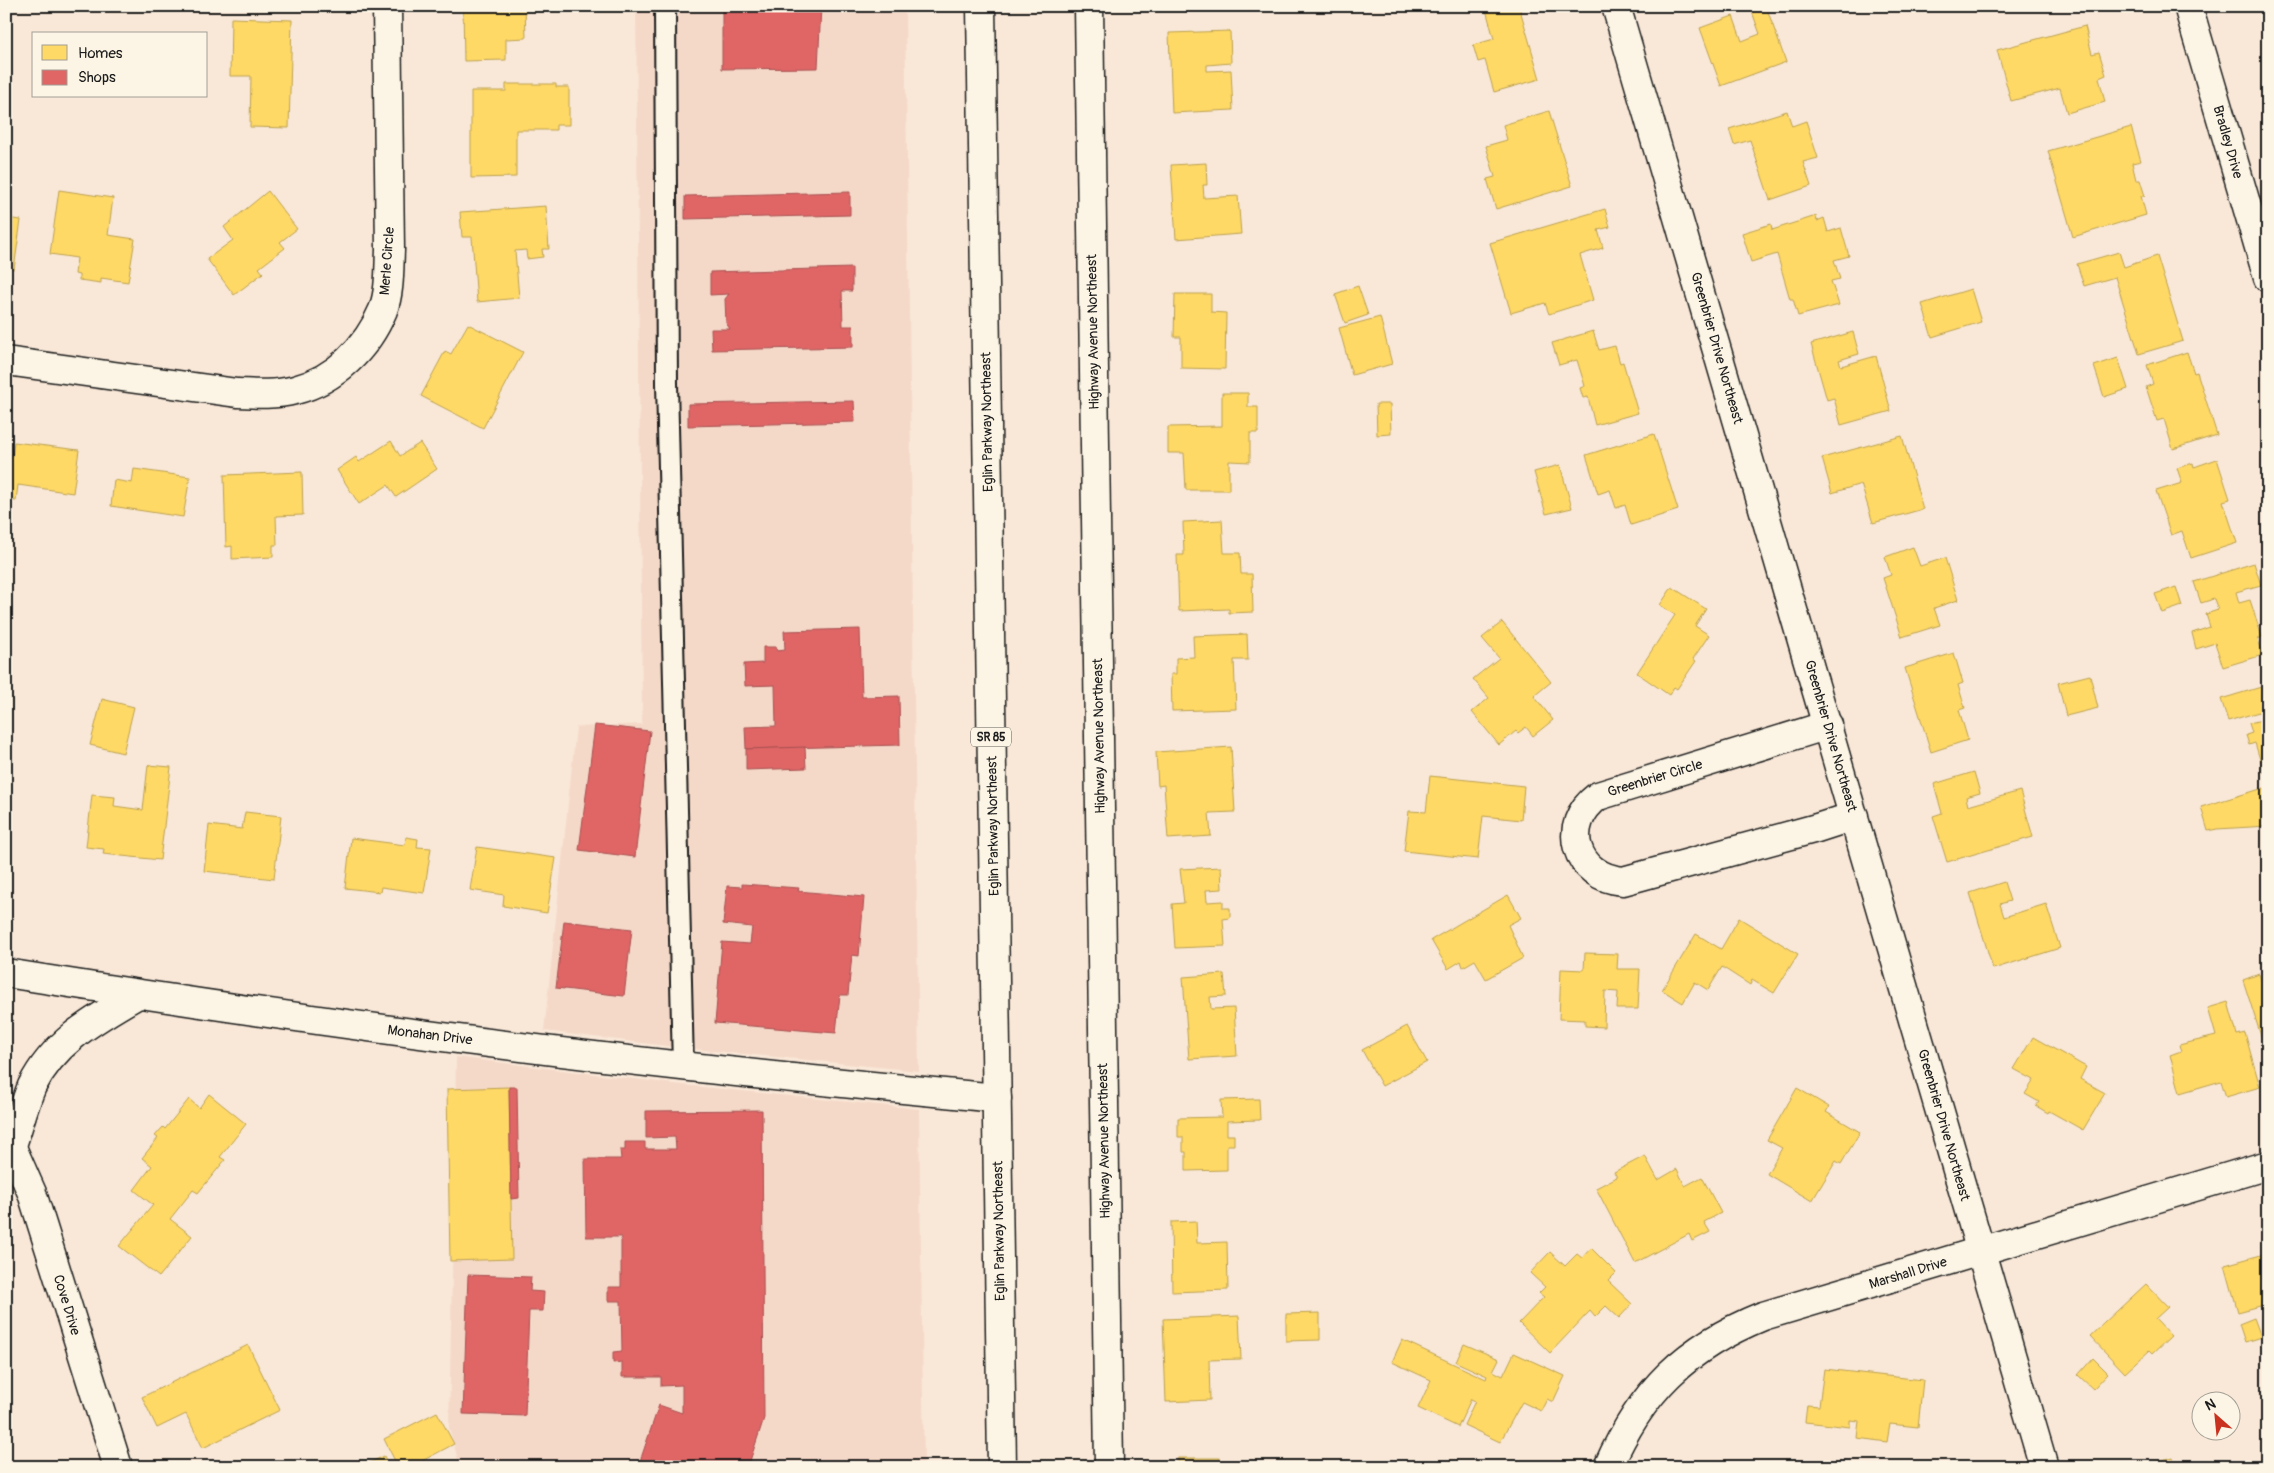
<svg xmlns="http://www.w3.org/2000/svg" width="2274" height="1473" font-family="Pangolin,sans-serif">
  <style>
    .built { fill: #f5d9c8 }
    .homes { fill: #ffd966; stroke: #bba050 }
    .shops { fill: #e06666; stroke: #a55050 }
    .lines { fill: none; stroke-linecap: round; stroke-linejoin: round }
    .service-casing { stroke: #1c1c1c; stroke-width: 24 }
    .minor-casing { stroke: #1c1c1c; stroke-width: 31 }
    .trunk-casing { stroke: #1c1c1c; stroke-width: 31 }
    .service { stroke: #fcf5e5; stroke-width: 20 }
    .minor { stroke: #fcf5e5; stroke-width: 28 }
    .trunk { stroke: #fcf5e5; stroke-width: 28 }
    .labels { text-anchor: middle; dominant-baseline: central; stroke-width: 5; stroke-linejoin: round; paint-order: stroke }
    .shield { fill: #fcf5e5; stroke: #5f5d58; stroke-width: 1 }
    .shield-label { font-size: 12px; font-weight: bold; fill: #1c1c1c }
    .street-label { font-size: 14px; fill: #1c1c1c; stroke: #fcf5e5 }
  </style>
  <rect width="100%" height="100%" fill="#f9e8d8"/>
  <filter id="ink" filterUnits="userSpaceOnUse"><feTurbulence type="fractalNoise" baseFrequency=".02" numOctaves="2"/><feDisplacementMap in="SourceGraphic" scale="10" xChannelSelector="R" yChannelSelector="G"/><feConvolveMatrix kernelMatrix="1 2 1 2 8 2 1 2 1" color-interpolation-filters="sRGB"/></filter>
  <g filter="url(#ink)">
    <g class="built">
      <path d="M 636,6 L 905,6 L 919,1071 L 683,1048 L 544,1031 L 576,727 L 642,724 Z"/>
      <path d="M 456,1057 L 683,1085 L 919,1109 L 924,1467 L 460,1467 L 449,1428 Z"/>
    </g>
    <g class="homes">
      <path d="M 463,6 L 525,6 L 526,38 L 506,39 L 506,60 L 464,61 Z"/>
      <path d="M 1485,6 L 1519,6 L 1540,79 L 1494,92 L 1485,60 L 1478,62 L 1473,45 L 1494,39 Z"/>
      <path d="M 1759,6 L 1766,6 L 1786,62 L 1721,86 L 1700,28 L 1733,16 L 1742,41 L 1760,34 L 1751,9 Z"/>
      <path d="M 231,18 L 292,20 L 289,128 L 250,127 L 251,76 L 230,76 Z"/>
      <path d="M 2085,26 L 2092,54 L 2099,52 L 2106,75 L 2099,78 L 2105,102 L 2067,113 L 2060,88 L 2011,101 L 1997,50 Z"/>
      <path d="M 1230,31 L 1231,63 L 1207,65 L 1207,71 L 1231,70 L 1233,110 L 1172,113 L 1169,33 Z"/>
      <path d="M 506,84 L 556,84 L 556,87 L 569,87 L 569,125 L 556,125 L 556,130 L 516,130 L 516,177 L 471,178 L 471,91 L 506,91 Z"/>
      <path d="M 1549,111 L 1572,186 L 1496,209 L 1487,179 L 1495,177 L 1486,146 L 1507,140 L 1503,125 Z"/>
      <path d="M 1787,111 L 1792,126 L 1806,121 L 1818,158 L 1803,162 L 1811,186 L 1770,200 L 1750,140 L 1734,145 L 1729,129 Z"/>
      <path d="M 2131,127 L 2141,161 L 2132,163 L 2136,180 L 2140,180 L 2145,196 L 2141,196 L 2146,215 L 2073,237 L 2048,151 Z"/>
      <path d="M 1206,163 L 1207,185 L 1203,185 L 1204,198 L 1238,196 L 1241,234 L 1176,239 L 1171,165 Z"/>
      <path d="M 59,190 L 113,198 L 108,235 L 135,239 L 128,282 L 101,278 L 101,283 L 79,280 L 79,275 L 75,274 L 77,258 L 50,254 Z"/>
      <path d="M 268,191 L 297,229 L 280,242 L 285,248 L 259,268 L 263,273 L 234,295 L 207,259 L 233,240 L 224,227 Z"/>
      <path d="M 546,206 L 549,249 L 542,249 L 543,257 L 527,259 L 526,250 L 515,251 L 519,298 L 477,302 L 472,237 L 462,237 L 460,212 Z"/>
      <path d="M 1605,209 L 1610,227 L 1598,230 L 1603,248 L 1580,255 L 1593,300 L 1549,314 L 1545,303 L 1511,313 L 1490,243 Z"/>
      <path d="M 1816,216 L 1817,221 L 1824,218 L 1828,232 L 1841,228 L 1849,256 L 1834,260 L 1840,279 L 1831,281 L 1839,305 L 1798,316 L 1793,299 L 1790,299 L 1777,254 L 1751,262 L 1742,233 L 1771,224 L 1772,230 Z"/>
      <path d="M 6,218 L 21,220 L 14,269 L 6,268 Z"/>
      <path d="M 2119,252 L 2124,267 L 2157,256 L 2183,341 L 2139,354 L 2115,277 L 2084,286 L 2077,264 Z"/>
      <path d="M 1358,286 L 1368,315 L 1345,323 L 1335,294 Z"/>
      <path d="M 1971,289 L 1981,322 L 1932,337 L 1922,304 Z"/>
      <path d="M 1175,294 L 1211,294 L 1211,312 L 1226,313 L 1225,369 L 1181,368 L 1181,337 L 1174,337 Z"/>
      <path d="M 1380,317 L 1392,364 L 1352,375 L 1339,328 Z"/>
      <path d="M 468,324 L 523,352 L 483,428 L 421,396 L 445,351 L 451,354 Z"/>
      <path d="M 1593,331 L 1599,350 L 1615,346 L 1620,363 L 1623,362 L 1638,413 L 1595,425 L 1588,397 L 1583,398 L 1580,388 L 1585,386 L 1577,360 L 1559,365 L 1552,343 Z"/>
      <path d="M 1853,332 L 1859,354 L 1839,360 L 1841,366 L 1876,356 L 1891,411 L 1841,425 L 1834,398 L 1827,400 L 1811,344 Z"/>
      <path d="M 2187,352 L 2194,373 L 2197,372 L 2217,435 L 2173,449 L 2164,419 L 2157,421 L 2146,387 L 2153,384 L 2147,365 Z"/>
      <path d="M 2118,358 L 2128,389 L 2104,397 L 2094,366 Z"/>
      <path d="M 1222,393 L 1248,393 L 1248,407 L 1258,407 L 1258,433 L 1250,433 L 1250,462 L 1229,461 L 1229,490 L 1186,490 L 1184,453 L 1168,453 L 1168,427 L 1222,426 Z"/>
      <path d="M 1376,404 L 1390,404 L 1391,434 L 1377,435 Z"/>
      <path d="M 1654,434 L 1678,510 L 1631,525 L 1625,505 L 1616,508 L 1610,490 L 1598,494 L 1586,455 Z"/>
      <path d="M 1902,436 L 1923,509 L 1873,523 L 1861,484 L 1832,493 L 1822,458 Z"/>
      <path d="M 391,441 L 400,456 L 420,443 L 437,469 L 396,497 L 388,485 L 359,504 L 337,470 L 356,457 L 359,462 Z"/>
      <path d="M 14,442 L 79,450 L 73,493 L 18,485 L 16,501 L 6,500 L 6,456 L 12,457 Z"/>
      <path d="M 2217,459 L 2230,499 L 2223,501 L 2237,543 L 2191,558 L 2182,531 L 2171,535 L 2156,491 L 2182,483 L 2177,468 L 2193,463 L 2194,467 Z"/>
      <path d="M 1560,465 L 1572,508 L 1546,514 L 1534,472 Z"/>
      <path d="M 134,469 L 190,477 L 183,517 L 111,506 L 114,480 L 132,483 Z"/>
      <path d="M 302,472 L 303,515 L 276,516 L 277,545 L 273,545 L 273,557 L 232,559 L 232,546 L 226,547 L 224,475 Z"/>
      <path d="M 1222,520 L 1224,553 L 1240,553 L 1241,574 L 1252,574 L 1253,612 L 1229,613 L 1229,609 L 1179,611 L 1177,555 L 1184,555 L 1183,522 Z"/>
      <path d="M 1913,547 L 1920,566 L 1945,558 L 1958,600 L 1934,608 L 1940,625 L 1902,637 L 1883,578 L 1891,575 L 1885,557 Z"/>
      <path d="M 2254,563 L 2261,585 L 2236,592 L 2239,603 L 2250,600 L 2262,637 L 2258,639 L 2263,655 L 2223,667 L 2215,643 L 2196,649 L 2192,633 L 2210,627 L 2206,614 L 2218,610 L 2214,599 L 2201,603 L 2194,582 Z"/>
      <path d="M 1672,587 L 1706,609 L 1695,626 L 1709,635 L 1693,659 L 1696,661 L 1677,689 L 1674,687 L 1669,695 L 1637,673 L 1675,615 L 1660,605 Z"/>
      <path d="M 2176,587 L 2182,606 L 2162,613 L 2155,594 Z"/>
      <path d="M 1502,622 L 1551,682 L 1534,696 L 1553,720 L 1533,736 L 1526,727 L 1518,733 L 1516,731 L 1499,745 L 1472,712 L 1489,698 L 1473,679 L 1499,658 L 1482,638 Z"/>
      <path d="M 1247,634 L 1248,660 L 1234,660 L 1236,709 L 1172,711 L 1171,674 L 1176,674 L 1176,658 L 1194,657 L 1193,636 Z"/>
      <path d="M 1954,653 L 1963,683 L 1958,685 L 1965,708 L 1959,710 L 1968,740 L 1931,752 L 1905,668 Z"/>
      <path d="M 2090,675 L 2098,708 L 2066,716 L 2058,683 Z"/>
      <path d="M 2268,685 L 2268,772 L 2264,773 L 2255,743 L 2249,745 L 2246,735 L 2252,733 L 2249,723 L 2262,720 L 2259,712 L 2228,721 L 2221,699 Z"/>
      <path d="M 102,699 L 134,707 L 123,753 L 90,745 Z"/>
      <path d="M 1231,747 L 1235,812 L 1209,813 L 1211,836 L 1168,839 L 1164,785 L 1158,786 L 1156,752 Z"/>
      <path d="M 148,765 L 171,767 L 160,860 L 103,854 L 104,849 L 86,847 L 92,795 L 115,797 L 114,806 L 143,810 Z"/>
      <path d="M 1974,772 L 1980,793 L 1966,797 L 1968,806 L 2020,791 L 2033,837 L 1947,862 L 1933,816 L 1942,813 L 1934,784 Z"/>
      <path d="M 1430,776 L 1524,786 L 1521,820 L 1483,816 L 1478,859 L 1404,851 L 1409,811 L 1426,812 Z"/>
      <path d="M 2264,788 L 2268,798 L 2268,826 L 2217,829 L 2208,831 L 2201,807 Z"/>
      <path d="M 245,812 L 281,816 L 274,879 L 204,871 L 209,825 L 242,829 Z"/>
      <path d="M 406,837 L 418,839 L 417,847 L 431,848 L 424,893 L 381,887 L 380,892 L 345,888 L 351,838 L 405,845 Z"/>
      <path d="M 477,847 L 556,858 L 547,913 L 503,906 L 504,895 L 470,890 Z"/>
      <path d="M 1221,867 L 1222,889 L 1206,890 L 1207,902 L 1223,901 L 1223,908 L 1230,908 L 1230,918 L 1223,919 L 1225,946 L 1175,948 L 1172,904 L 1184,903 L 1180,869 Z"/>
      <path d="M 2004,882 L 2010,901 L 2000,904 L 2004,917 L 2046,904 L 2060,948 L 1993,969 L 1970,893 Z"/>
      <path d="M 1508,895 L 1521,918 L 1508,925 L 1523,958 L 1486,979 L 1475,960 L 1463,967 L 1461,961 L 1448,969 L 1431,940 Z"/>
      <path d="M 1739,918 L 1798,954 L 1774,993 L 1752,980 L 1750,985 L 1722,967 L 1708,990 L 1695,982 L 1683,1003 L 1662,990 L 1696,934 L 1721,949 Z"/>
      <path d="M 1585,953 L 1618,954 L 1617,969 L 1640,969 L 1638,1009 L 1617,1009 L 1618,992 L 1605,991 L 1604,1027 L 1585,1026 L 1585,1020 L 1559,1019 L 1561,969 L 1584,970 Z"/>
      <path d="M 1224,974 L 1226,996 L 1210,997 L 1211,1009 L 1234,1008 L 1237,1056 L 1189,1059 L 1183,977 Z"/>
      <path d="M 2259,974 L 2263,986 L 2268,985 L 2268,1033 L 2261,1036 L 2243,980 Z"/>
      <path d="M 2228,1002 L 2237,1035 L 2245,1033 L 2260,1087 L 2226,1097 L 2221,1081 L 2180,1093 L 2170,1055 L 2181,1051 L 2179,1045 L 2216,1036 L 2208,1008 Z"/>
      <path d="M 1407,1026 L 1427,1062 L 1382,1086 L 1362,1050 Z"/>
      <path d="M 2033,1037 L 2086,1067 L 2080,1079 L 2105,1093 L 2083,1130 L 2049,1111 L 2048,1113 L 2036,1106 L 2039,1102 L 2025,1094 L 2034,1080 L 2014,1069 Z"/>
      <path d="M 509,1087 L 512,1259 L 450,1261 L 447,1089 Z"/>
      <path d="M 1797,1088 L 1829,1107 L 1826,1112 L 1860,1132 L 1841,1164 L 1836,1161 L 1812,1201 L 1767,1174 L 1782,1148 L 1767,1140 Z"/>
      <path d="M 209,1094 L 246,1124 L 220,1157 L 225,1160 L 198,1193 L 193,1190 L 170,1219 L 192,1236 L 159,1277 L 119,1246 L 153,1205 L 134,1190 L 152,1166 L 142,1158 L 158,1138 L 155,1136 L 163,1127 L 165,1129 L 189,1099 L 199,1108 Z"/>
      <path d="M 1259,1099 L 1260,1120 L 1227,1121 L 1227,1135 L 1234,1135 L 1234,1145 L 1227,1145 L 1227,1170 L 1186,1171 L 1186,1152 L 1183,1152 L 1183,1137 L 1178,1137 L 1178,1118 L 1222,1117 L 1221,1100 Z"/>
      <path d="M 1645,1156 L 1658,1180 L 1677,1169 L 1685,1186 L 1702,1177 L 1721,1213 L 1704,1222 L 1710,1232 L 1692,1241 L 1689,1234 L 1635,1263 L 1596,1188 L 1617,1177 L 1614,1172 Z"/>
      <path d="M 1196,1221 L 1197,1243 L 1227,1242 L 1228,1290 L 1172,1292 L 1171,1222 Z"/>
      <path d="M 1591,1248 L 1616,1273 L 1608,1281 L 1632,1304 L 1619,1318 L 1606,1306 L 1595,1317 L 1590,1311 L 1550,1353 L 1519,1323 L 1544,1297 L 1539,1293 L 1545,1287 L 1530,1273 L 1550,1252 L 1565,1266 L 1577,1254 L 1582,1258 Z"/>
      <path d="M 2268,1253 L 2268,1311 L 2265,1311 L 2264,1305 L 2238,1312 L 2225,1265 Z"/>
      <path d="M 2146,1284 L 2168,1307 L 2155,1319 L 2171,1336 L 2152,1354 L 2149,1351 L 2125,1373 L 2090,1336 Z"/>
      <path d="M 1320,1313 L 1320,1340 L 1286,1341 L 1286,1314 Z"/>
      <path d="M 1239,1316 L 1241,1359 L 1209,1360 L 1210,1400 L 1166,1402 L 1163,1319 Z"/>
      <path d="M 2254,1318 L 2261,1337 L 2245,1342 L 2239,1324 Z"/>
      <path d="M 1402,1340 L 1486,1379 L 1487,1376 L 1456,1362 L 1464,1344 L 1499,1359 L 1493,1371 L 1503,1376 L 1514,1353 L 1565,1376 L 1553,1402 L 1547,1399 L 1541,1411 L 1522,1402 L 1500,1442 L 1464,1425 L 1475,1401 L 1471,1399 L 1458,1427 L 1418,1408 L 1431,1380 L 1392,1362 Z"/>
      <path d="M 248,1345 L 280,1410 L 203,1448 L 186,1414 L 157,1428 L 142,1397 Z"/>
      <path d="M 2093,1358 L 2108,1373 L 2093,1389 L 2078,1375 Z"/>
      <path d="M 1824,1369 L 1923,1380 L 1918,1427 L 1890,1424 L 1887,1442 L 1857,1438 L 1859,1421 L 1850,1420 L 1850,1427 L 1805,1422 L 1807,1405 L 1819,1406 Z"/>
      <path d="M 437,1412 L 454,1444 L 422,1461 L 424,1465 L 420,1467 L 398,1467 L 384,1439 Z"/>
      <path d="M 384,1456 L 389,1467 L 361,1467 Z"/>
      <path d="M 2173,1457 L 2176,1467 L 2138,1467 Z"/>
      <rect x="1178" y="1458" width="42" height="9"/>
    </g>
    <g class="shops">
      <path d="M 722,6 L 821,6 L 818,68 L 722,69 Z"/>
      <path d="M 850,192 L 850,215 L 685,219 L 685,196 Z"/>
      <path d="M 852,268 L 852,291 L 842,291 L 843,326 L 853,326 L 853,347 L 712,350 L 711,329 L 730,329 L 726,323 L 725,299 L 729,294 L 710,295 L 710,272 Z"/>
      <path d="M 854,401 L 855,422 L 688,426 L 688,404 Z"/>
      <path d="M 860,629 L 862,697 L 899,696 L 900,745 L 746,749 L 745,727 L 776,726 L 775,685 L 745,686 L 744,664 L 763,663 L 763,647 L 776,647 L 777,651 L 785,650 L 784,631 Z"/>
      <path d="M 595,725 L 650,731 L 635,857 L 579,850 Z"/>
      <path d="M 805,747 L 806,768 L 746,770 L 746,749 Z"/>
      <path d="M 742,884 L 799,888 L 798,891 L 864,897 L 859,956 L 852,955 L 848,995 L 840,995 L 836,1033 L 715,1023 L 722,942 L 750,944 L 752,927 L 723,924 L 727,886 L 742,887 Z"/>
      <path d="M 564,921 L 632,929 L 624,996 L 556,988 Z"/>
      <path d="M 509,1087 L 517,1087 L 519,1198 L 511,1199 Z"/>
      <path d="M 762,1110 L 764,1418 L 748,1467 L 638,1467 L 659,1405 L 682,1413 L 682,1385 L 661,1386 L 661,1377 L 622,1377 L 622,1362 L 613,1363 L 613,1352 L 622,1351 L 621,1301 L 608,1301 L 608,1287 L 621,1287 L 621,1237 L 586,1237 L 585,1159 L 621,1159 L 620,1150 L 625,1150 L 625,1142 L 645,1142 L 645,1149 L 676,1149 L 675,1137 L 646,1138 L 646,1111 Z"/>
      <path d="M 468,1275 L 531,1277 L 530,1291 L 544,1292 L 543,1311 L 529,1311 L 525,1416 L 463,1414 Z"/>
    </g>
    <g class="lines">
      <defs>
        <path id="service" d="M 665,6 L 667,383 L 683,1067"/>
        <g id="minor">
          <path d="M 1089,6 L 1109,1467"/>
          <path d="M 1616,6 L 2044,1467"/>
          <path d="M 2188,6 L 2268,278"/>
          <path d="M 6,361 L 237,393 C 257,394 276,395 295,390 C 335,380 367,348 383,310 C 390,291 389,270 390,250 L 387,6"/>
          <path d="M 1828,725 L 1598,796 C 1559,825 1575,877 1623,881 L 1817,828 L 1854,816"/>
          <path d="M 6,973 C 231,1009 456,1041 682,1066 C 787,1078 892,1088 997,1098"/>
          <path d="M 6,1134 L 32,1193 L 118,1467"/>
          <path d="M 12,1145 C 19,1126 24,1104 32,1086 C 55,1040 96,1019 138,994"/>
          <path d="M 1608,1467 C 1641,1391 1686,1347 1763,1316 L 2268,1165"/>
        </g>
        <path id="trunk" d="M 981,6 L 1002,1467"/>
      </defs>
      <use href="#service" class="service-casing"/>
      <use href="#minor" class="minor-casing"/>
      <use href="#trunk" class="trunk-casing"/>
      <use href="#service" class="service"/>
      <use href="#minor" class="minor"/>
      <use href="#trunk" class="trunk"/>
    </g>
  </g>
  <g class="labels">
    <rect class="shield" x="971" y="727.5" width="40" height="19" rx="4"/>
    <g class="shield-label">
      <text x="991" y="737">SR 85</text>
    </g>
    <g class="street-label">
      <text transform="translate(2228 142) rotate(74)">Bradley Drive</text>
      <text transform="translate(387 261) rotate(-86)">Merle Circle</text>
      <text transform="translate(1093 332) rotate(-91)">Highway Avenue Northeast</text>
      <text transform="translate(1717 348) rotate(74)">Greenbrier Drive Northeast</text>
      <text transform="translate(987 422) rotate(-91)">Eglin Parkway Northeast</text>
      <text transform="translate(1099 736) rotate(-91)">Highway Avenue Northeast</text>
      <text transform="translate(1831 736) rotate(74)">Greenbrier Drive Northeast</text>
      <text transform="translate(1655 778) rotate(-17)">Greenbrier Circle</text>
      <text transform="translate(993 826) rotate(-91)">Eglin Parkway Northeast</text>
      <text transform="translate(430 1035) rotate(7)">Monahan Drive</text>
      <text transform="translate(1944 1125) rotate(74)">Greenbrier Drive Northeast</text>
      <text transform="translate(1104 1141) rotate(-91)">Highway Avenue Northeast</text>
      <text transform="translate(999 1231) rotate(-91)">Eglin Parkway Northeast</text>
      <text transform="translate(1908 1273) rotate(-17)">Marshall Drive</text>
      <text transform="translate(67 1305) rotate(73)">Cove Drive</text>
    </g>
  </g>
  <rect width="2274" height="1473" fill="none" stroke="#fcf5e5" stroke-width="25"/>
  <rect x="12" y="12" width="2249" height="1448" fill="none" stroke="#1c1c1c" stroke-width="2" filter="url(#ink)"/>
  <rect x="32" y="32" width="175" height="65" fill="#fcf5e5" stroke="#a29e95"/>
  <rect x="42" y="45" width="25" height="15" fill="#ffd966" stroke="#a29e95"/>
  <text x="78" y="58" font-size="15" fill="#1c1c1c">Homes</text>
  <rect x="42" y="70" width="25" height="15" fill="#e06666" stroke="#a29e95"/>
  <text x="78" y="82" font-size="15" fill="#1c1c1c">Shops</text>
  <g transform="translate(2216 1416) rotate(333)"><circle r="24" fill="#fcf5e5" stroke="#a29e95"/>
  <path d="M0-4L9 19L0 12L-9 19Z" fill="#c8321e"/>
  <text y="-8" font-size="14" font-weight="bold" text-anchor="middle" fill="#1c1c1c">N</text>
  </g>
</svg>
